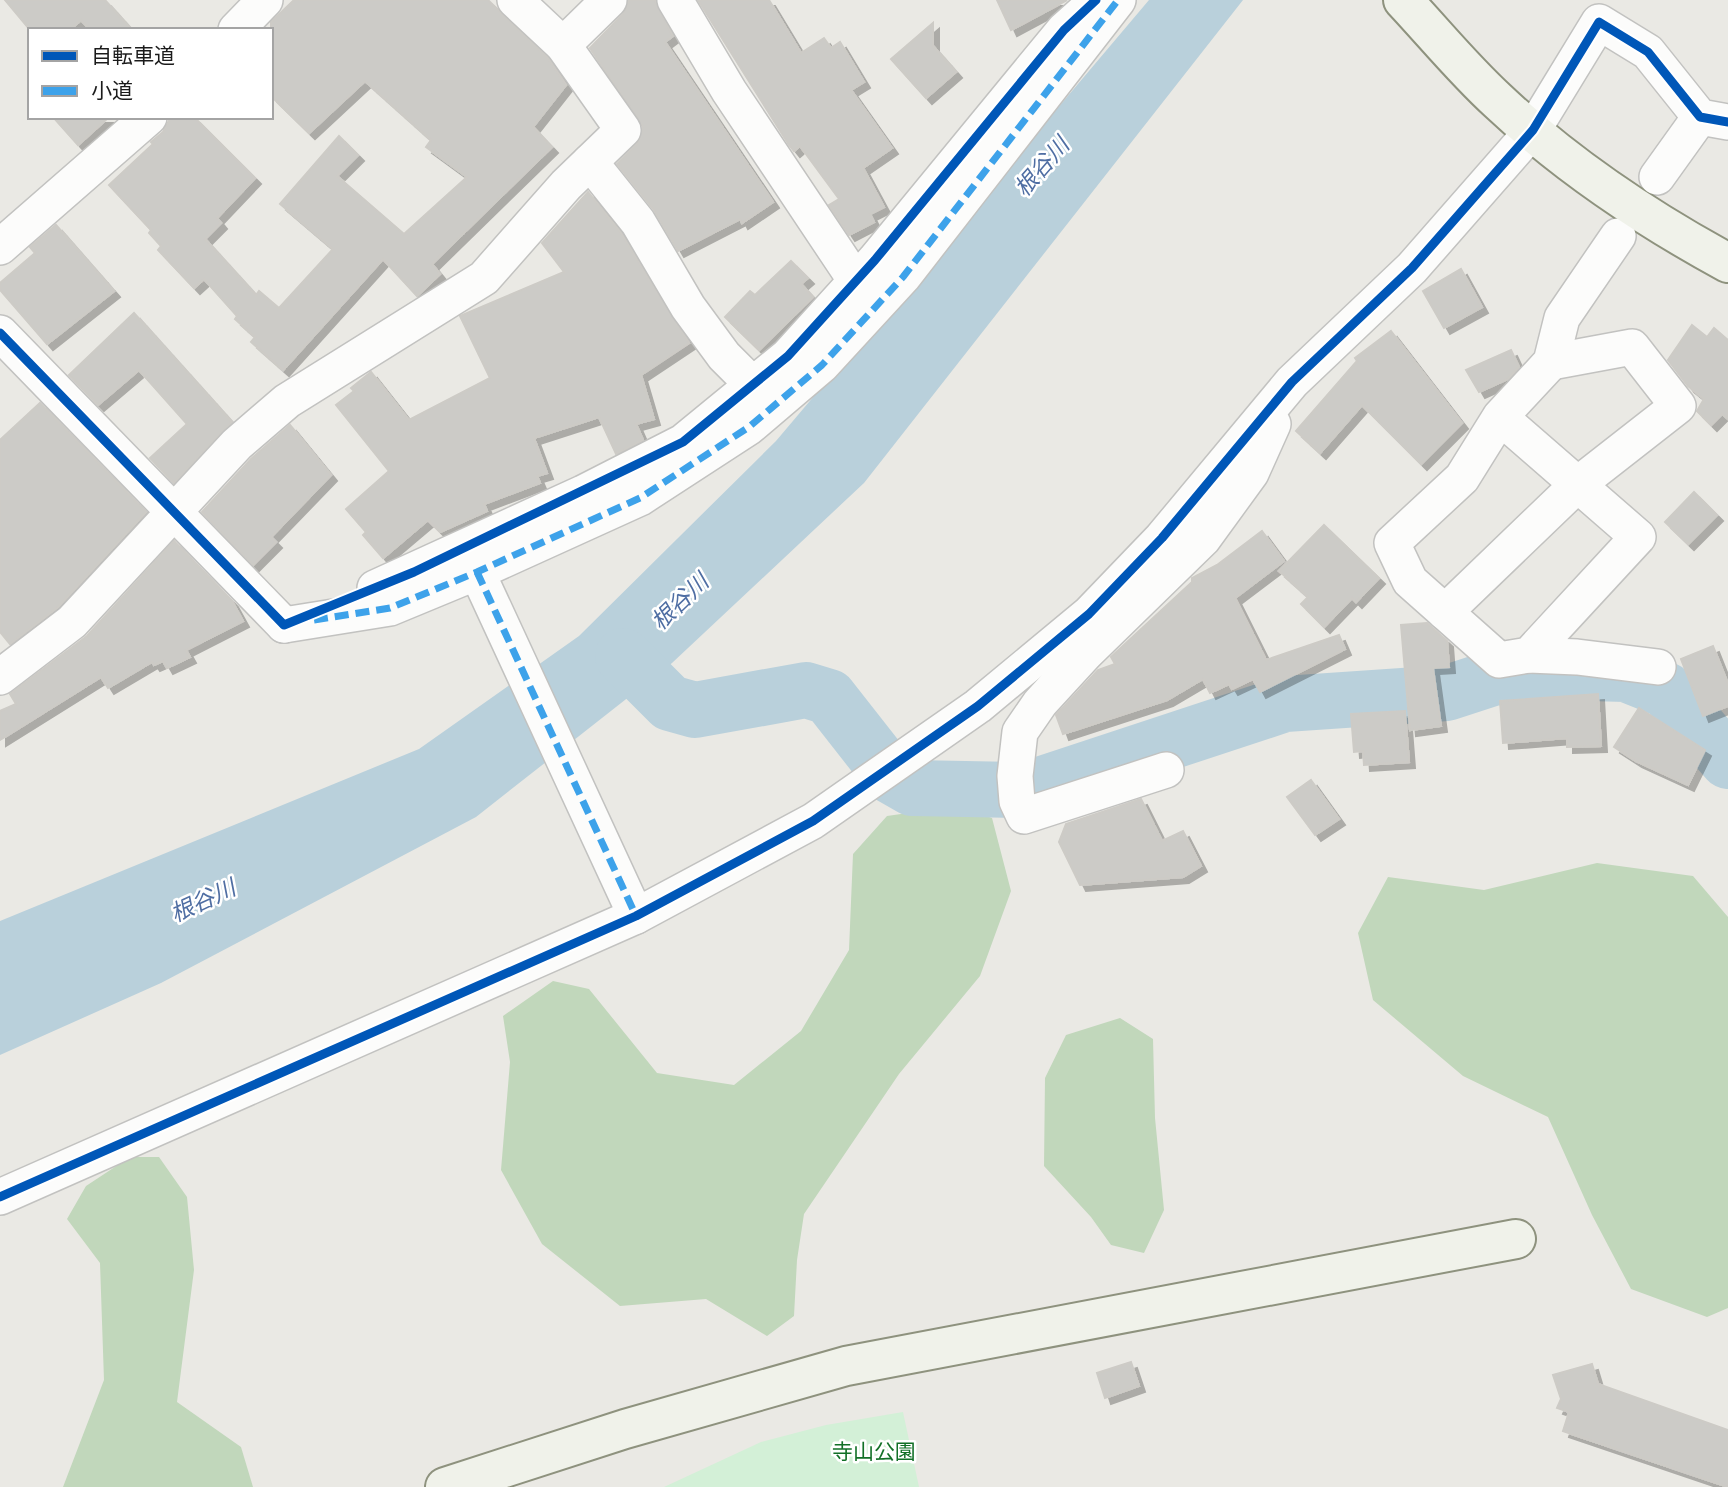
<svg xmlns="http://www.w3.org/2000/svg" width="1728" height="1487" font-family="'Source Sans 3','Noto Sans JP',sans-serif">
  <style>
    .forest { fill: #c1d7bb }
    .park { fill: #d3f0d7 }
    .water { fill: #b9d0db }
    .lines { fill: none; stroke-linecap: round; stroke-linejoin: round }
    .river { stroke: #b9d0db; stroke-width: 56 }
    .building { fill: #cccbc7; stroke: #cdcbc6; stroke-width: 2; filter: url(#shadow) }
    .street-casing { stroke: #c2c2c0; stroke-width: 38 }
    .secondary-casing { stroke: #8e927e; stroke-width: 42 }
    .street { stroke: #fcfcfb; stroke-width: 35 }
    .secondary { stroke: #f0f2ea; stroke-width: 38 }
    .quiet { stroke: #3da2ea; stroke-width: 7; stroke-dasharray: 14 7; stroke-linecap: butt }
    .cycleway-casing { stroke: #fff; stroke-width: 13 }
    .cycleway { stroke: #0057b8; stroke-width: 9 }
    .labels { text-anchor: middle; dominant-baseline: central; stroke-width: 5; stroke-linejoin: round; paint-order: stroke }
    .park-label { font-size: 21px; fill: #127027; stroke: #fff }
    .water-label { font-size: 23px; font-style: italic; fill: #4f6ea3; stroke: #fff }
  </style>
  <defs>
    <filter id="shadow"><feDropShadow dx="6" dy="6" stdDeviation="0" flood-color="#0004"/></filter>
  </defs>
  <rect width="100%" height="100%" fill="#eae9e4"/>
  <g class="forest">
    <path d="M 957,806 L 992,818 L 1011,891 L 980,976 L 899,1074 L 804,1214 L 797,1260 L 794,1316 L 767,1336 L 706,1299 L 620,1306 L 542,1244 L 501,1170 L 510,1062 L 503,1016 L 553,981 L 589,989 L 657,1073 L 734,1085 L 801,1031 L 849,950 L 853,854 L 887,816 Z"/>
    <path d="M 1597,863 L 1693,876 L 1728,917 L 1728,1308 L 1707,1317 L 1631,1289 L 1592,1215 L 1548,1117 L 1463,1076 L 1373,1000 L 1358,933 L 1388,877 L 1484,890 Z"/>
    <path d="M 1120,1018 L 1153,1039 L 1155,1118 L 1164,1210 L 1144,1253 L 1111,1245 L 1091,1217 L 1044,1166 L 1045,1078 L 1066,1035 Z"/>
    <path d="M 130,1157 L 159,1157 L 187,1197 L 194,1270 L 177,1402 L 241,1447 L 253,1487 L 63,1487 L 104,1380 L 100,1263 L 67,1219 L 86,1186 Z"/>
  </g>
  <path class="park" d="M 903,1412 L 919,1487 L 664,1487 L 761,1442 L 826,1425 Z"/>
  <path class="water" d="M 1149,0 L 1243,0 L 864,483 L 672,663 L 476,817 L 161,983 L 0,1055 L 0,921 L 419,749 L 579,636 L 776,441 Z"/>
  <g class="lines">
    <path class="river" d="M 623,656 L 670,703 L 695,710 L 806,690 L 829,697 L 891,776 L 912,788 L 1024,790 L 1285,704 L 1447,693 L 1493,678 L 1555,672 L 1626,674 L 1666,690 L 1728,761"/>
  </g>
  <g class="building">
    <path d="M 5,0 L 105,0 L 132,30 L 90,30 L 81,20 L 70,30 L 30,30 Z"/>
    <path d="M 294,0 L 488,0 L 548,58 L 566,85 L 533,127 L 552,147 L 432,264 L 440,274 L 417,296 L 383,259 L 283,370 L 251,342 L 255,337 L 235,319 L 237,316 L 204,279 L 194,288 L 158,250 L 161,246 L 149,233 L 151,230 L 109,185 L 153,144 L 151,142 L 163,132 L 171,117 L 194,117 L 255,178 L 217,218 L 221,223 L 205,239 L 256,295 L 259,291 L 279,308 L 333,249 L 280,204 L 339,136 L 358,155 L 337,176 L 404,234 L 467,177 L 426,147 L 431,140 L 365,81 L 309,133 L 271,96 L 271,22 Z"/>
    <path d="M 629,0 L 655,0 L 673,36 L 665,42 L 773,202 L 742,223 L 740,219 L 678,251 L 654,210 L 617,164 L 637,144 L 643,127 L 590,48 L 623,14 Z"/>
    <path d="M 698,0 L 769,0 L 801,53 L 824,38 L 831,48 L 840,42 L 864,82 L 851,90 L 892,148 L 863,168 L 884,207 L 870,214 L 874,222 L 849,235 L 829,205 L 839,199 L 800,146 L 794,151 L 789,145 Z"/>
    <path d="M 997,0 L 1067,0 L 1011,30 Z"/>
    <path d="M 933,23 L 933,46 L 956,72 L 926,98 L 891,59 Z"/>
    <path d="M 53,117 L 109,117 L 78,145 Z"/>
    <path d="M 588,192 L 621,233 L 689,343 L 641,375 L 654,419 L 636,424 L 643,440 L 616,454 L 599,417 L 534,438 L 547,473 L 537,476 L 540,483 L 484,504 L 487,511 L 440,532 L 428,520 L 383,558 L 363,535 L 366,532 L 346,509 L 389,471 L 336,405 L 354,391 L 351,388 L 371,372 L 409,420 L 490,378 L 460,316 L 564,272 L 542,243 Z"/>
    <path d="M 56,225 L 114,291 L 47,344 L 0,290 L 0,283 L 35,253 L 30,247 Z"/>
    <path d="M 791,261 L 808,278 L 801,284 L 813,297 L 759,350 L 725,317 L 750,291 L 755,295 Z"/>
    <path d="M 1461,269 L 1482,307 L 1444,328 L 1423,291 Z"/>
    <path d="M 134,313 L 232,422 L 174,483 L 150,458 L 187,424 L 139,370 L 98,405 L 69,375 Z"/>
    <path d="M 1692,325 L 1707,337 L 1714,328 L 1728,340 L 1728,419 L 1722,414 L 1711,425 L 1697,411 L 1704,399 L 1688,386 L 1668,360 Z"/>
    <path d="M 1391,331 L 1462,423 L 1421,464 L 1362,405 L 1320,453 L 1296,431 L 1357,361 L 1355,358 Z"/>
    <path d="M 1511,350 L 1519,367 L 1508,379 L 1479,392 L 1466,370 Z"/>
    <path d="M 40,403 L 146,512 L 58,607 L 10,644 L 0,632 L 0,440 Z"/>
    <path d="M 290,425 L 331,475 L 271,537 L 276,542 L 253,565 L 202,512 L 251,459 Z"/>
    <path d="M 1694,492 L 1717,515 L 1688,544 L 1665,522 Z"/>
    <path d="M 1324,525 L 1379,578 L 1356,602 L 1352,598 L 1324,627 L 1301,604 L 1308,597 L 1279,571 Z"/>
    <path d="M 1262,531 L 1284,561 L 1235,598 L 1266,660 L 1339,635 L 1345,649 L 1260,692 L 1253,679 L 1232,689 L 1229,684 L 1210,693 L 1203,679 L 1167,700 L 1063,734 L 1056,715 L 1098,670 L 1115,664 L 1111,657 L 1192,582 L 1192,578 L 1217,565 Z"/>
    <path d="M 174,541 L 232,601 L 243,621 L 186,650 L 190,657 L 167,668 L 163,661 L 154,665 L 152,662 L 108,688 L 101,677 L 0,740 L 0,711 L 16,704 L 10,694 L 87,636 Z"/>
    <path d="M 1427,623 L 1447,641 L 1449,667 L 1433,668 L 1441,726 L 1410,730 L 1401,625 Z"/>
    <path d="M 1713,646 L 1728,684 L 1728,706 L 1703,716 L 1681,659 Z"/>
    <path d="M 1598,694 L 1601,746 L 1567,747 L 1567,738 L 1503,743 L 1500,701 Z"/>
    <path d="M 1639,708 L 1705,750 L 1688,785 L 1636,761 L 1614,747 Z"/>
    <path d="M 1405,711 L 1409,762 L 1364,765 L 1363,751 L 1354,752 L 1351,714 Z"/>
    <path d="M 1311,780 L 1339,819 L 1315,835 L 1287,797 Z"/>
    <path d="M 1141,799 L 1162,841 L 1183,831 L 1201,866 L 1183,877 L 1080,885 L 1059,842 L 1066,824 Z"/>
    <path d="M 1131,1362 L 1139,1386 L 1105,1398 L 1097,1373 Z"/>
    <path d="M 1592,1364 L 1598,1384 L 1728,1430 L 1728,1487 L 1563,1431 L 1569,1412 L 1557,1408 L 1561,1399 L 1553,1375 Z"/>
  </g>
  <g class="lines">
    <defs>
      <g id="street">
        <path d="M 675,0 L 729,91 L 856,281"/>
        <path d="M 236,30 L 265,0"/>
        <path d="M 563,45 L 609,0"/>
        <path d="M 590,162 L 638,222 L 688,307 L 724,356 L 753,385"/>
        <path d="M 1657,177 L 1700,117"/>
        <path d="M 0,247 L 149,117"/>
        <path d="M 0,333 L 284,625"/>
        <path d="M 1500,417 L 1638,537 L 1529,655 L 1499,660 L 1410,581 L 1392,543 L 1462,478 L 1500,417 L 1551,362 L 1562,318 L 1618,236"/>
        <path d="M 477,572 L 636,916"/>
        <path d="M 375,588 L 583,493 L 683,442 L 788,356 L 875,260 L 1064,30 L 1092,5"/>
        <path d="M 1445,612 L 1577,485 L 1678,406 L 1632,347 L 1551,362"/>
        <path d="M 284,625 L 390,608 L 477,572 L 640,498 L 749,427 L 822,365 L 903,277 L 1118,0"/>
        <path d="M 1529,655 L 1577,657 L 1658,667"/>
        <path d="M 0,677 L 72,622 L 237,444 L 287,401 L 484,278 L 566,185 L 623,130 L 563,45 L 515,0"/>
        <path d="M 1166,770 L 1024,816 L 1017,801 L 1015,776 L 1020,732 L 1040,703 L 1086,653 L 1203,539 L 1251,473 L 1273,424"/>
        <path d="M 0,1197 L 636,916 L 813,821 L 978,706 L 1089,614 L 1162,538 L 1292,382 L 1412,268 L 1533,130 L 1599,22 L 1648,52 L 1700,117 L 1728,122"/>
      </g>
      <g id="secondary">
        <path d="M 1403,0 C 1434,33 1464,70 1498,101 C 1565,164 1647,219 1728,263"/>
        <path d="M 445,1487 L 625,1429 L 846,1366 L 1516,1239"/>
      </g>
    </defs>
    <use href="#street" class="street-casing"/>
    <use href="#secondary" class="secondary-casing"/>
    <use href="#street" class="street"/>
    <use href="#secondary" class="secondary"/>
    <g class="quiet">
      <path d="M 477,572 L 636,916"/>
      <path d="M 314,620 L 390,608 L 477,572 L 640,498 L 749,427 L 822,365 L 903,277 L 1118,0"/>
    </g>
    <defs>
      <g id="cycleway">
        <path d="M 0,333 L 284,625 L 414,572 L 683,442 L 788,356 L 875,260 L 1064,30 L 1096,0"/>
        <path d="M 0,1197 L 636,916 L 813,821 L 978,706 L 1089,614 L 1162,538 L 1292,382 L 1412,268 L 1533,130 L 1599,22 L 1648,52 L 1700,117 L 1728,122"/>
      </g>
    </defs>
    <use href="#cycleway" class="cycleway-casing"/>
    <use href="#cycleway" class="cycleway"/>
  </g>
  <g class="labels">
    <g class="park-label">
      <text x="874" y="1452">寺山公園</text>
    </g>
    <g class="water-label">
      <text transform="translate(1042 167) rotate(-49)">根谷川</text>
      <text transform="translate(680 602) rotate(-44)">根谷川</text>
      <text transform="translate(203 901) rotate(-25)">根谷川</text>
    </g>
  </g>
  <rect x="28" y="28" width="245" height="91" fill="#ffffff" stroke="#a4a4a4" stroke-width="2"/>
  <rect x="42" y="51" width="35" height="10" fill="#0057b8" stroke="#a4a4a4" stroke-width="2"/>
  <text x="91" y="63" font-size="21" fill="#1b1b1b">自転車道</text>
  <rect x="42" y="86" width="35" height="10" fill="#3da2ea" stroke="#a4a4a4" stroke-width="2"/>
  <text x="91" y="98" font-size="21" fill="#1b1b1b">小道</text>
</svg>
